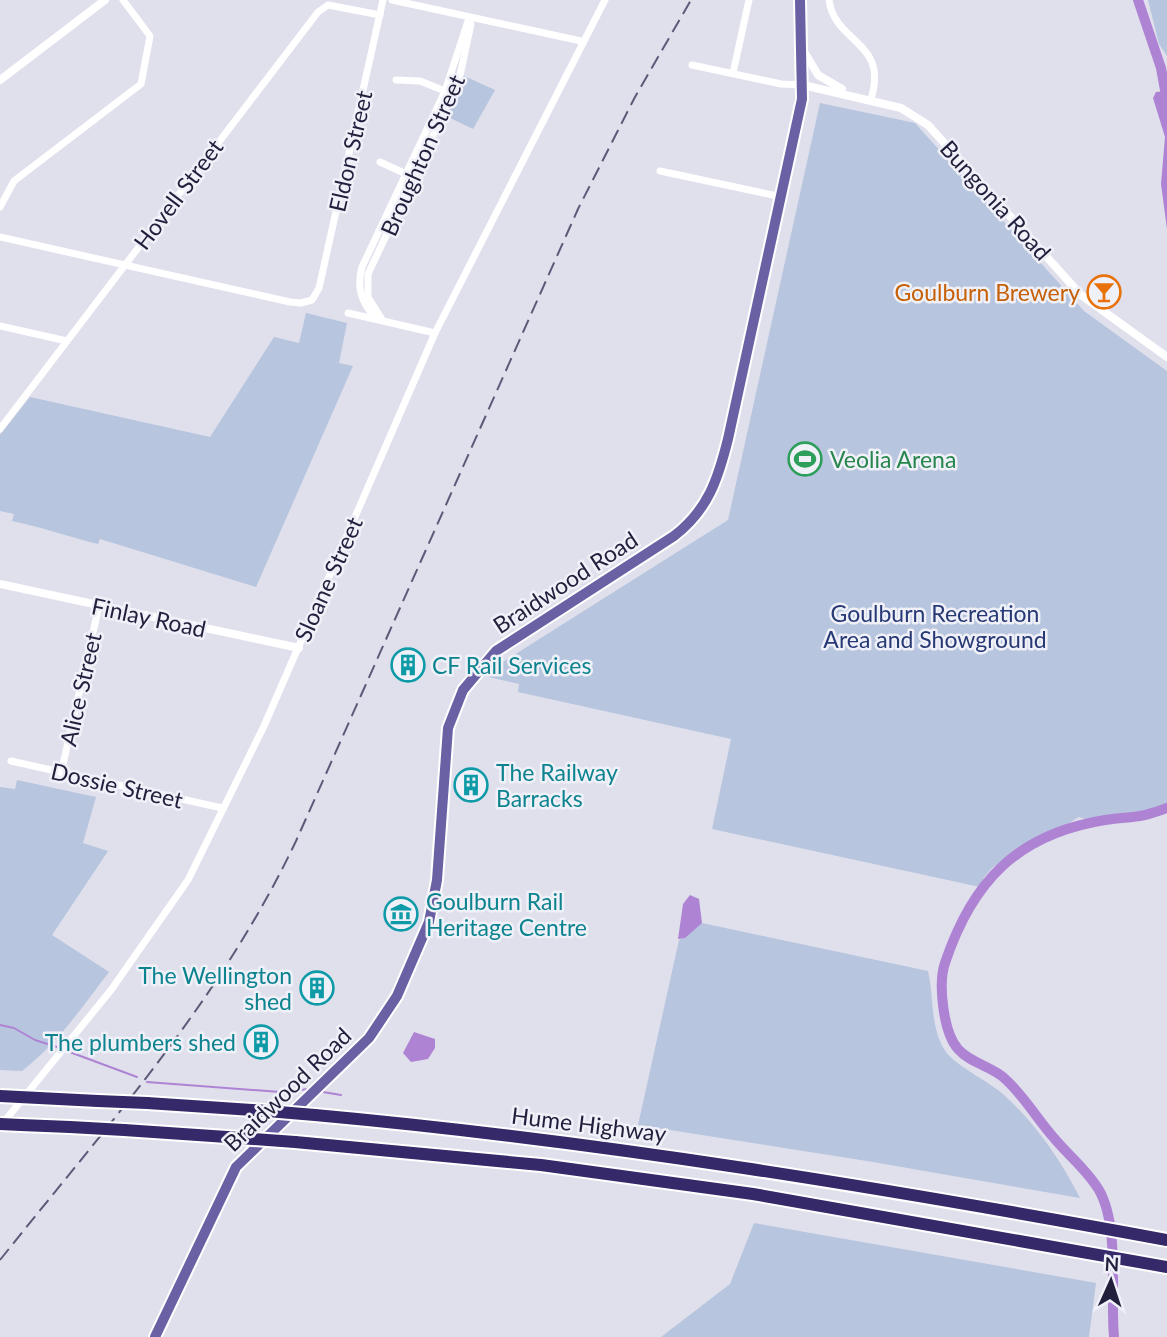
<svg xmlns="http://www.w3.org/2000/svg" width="1167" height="1337" font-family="Lato,sans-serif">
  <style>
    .green { fill: #b7c5de }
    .water { fill: #af83d4 }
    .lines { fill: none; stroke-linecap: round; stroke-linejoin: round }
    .stream { stroke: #af83d4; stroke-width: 2 }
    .river { stroke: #af83d4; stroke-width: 10 }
    .primary-casing { stroke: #fff; stroke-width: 14 }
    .motorway-casing { stroke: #fff; stroke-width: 16 }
    .minor { stroke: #fff; stroke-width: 7 }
    .tertiary { stroke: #fff; stroke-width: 8 }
    .primary { stroke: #6961a4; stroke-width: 10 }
    .motorway { stroke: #35296a; stroke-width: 12 }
    .rail { stroke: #5d5978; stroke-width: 2; stroke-dasharray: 14 7; stroke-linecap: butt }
    .motorway-bridge-casing { stroke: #fff; stroke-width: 16; stroke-linecap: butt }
    .motorway-bridge { stroke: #35296a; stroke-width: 12 }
    .labels { text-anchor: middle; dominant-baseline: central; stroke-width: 5; stroke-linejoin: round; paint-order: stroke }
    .street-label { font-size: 23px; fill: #221f3d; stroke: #f0f1f8 }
    .food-label { font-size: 23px; fill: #c56008; stroke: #f0f1f8; text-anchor: end }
    .leisure-label { font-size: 23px; fill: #27864d; stroke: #f0f1f8; text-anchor: start }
    .park-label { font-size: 23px; fill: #273a76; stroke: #f0f1f8 }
    .culture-label { font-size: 23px; fill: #0d838f; stroke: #f0f1f8; text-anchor: start }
  </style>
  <rect width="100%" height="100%" fill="#dfe0ec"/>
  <g class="green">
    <path d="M 1148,0 L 1167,0 L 1167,56 L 1159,44 Z"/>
    <path d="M 462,75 L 495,90 L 473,129 L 444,115 Z"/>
    <path d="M 820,103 L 915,123 L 1084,311 L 1167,371 L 1167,808 C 1141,817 1105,827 1079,817 C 1070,821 1065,829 1056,833 C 1035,845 986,860 980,887 L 712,829 L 731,739 L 518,692 L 519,684 L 489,677 L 495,667 L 728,520 Z"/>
    <path d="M 306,313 L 347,323 L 339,363 L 353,366 L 256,587 L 100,539 L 98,544 C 69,537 42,527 12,521 L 14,514 L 0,511 L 0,435 L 30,397 L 210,437 L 274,337 L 299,343 Z"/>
    <path d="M 17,780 L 96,797 L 83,843 L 108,851 L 52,935 L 109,972 C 82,1007 58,1043 22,1071 L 0,1070 L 0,787 L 15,789 Z"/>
    <path d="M 702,923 L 928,971 C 934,996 930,1026 944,1049 C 953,1065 989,1081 1004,1095 C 1035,1123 1061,1160 1080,1198 L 867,1161 L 638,1125 L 679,940 Z"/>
    <path d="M 754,1223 L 1096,1283 L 1089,1337 L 661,1337 L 730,1284 Z"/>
  </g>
  <g class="water">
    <path d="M 1167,91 L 1167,229 L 1161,184 L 1165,137 L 1153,98 L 1156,92 Z"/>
    <path d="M 690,895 L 699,899 L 702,923 L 685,938 L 678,939 L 683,904 Z"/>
    <path d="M 414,1032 L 435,1039 L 435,1048 L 428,1059 L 411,1062 L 403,1053 Z"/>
  </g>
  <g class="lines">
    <g class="stream">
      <path d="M 0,1025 L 14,1028 L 35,1040 L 57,1047"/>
      <path d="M 67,1051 L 137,1077"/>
      <path d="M 147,1082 L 280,1092 L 309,1089"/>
      <path d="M 323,1092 L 341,1095"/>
    </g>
    <g class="river">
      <path d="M 1138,0 L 1161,68 L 1167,101"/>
      <path d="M 1114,1337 C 1110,1294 1120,1227 1099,1190 C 1087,1170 1069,1156 1054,1138 C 1036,1118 1024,1095 1003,1077 C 990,1066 969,1062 958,1049 C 943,1032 938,983 945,963 C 972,882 1017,834 1105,820 C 1132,816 1139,819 1167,808"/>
    </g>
    <defs>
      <path id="primary" d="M 155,1337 L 236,1167 L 369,1038 L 397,996 L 429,922 L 437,880 L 448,728 L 463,690 L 496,651 L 674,536 C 708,510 718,479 728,439 L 802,99 L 800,0"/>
      <g id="motorway">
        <path d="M 39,1098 L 98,1101"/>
        <path d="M 147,1103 L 267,1111"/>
        <path d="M 315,1115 C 601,1141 884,1188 1167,1240"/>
        <path d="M 21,1125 L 70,1127"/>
        <path d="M 124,1130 L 227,1137"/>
        <path d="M 295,1142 L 541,1165 L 753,1194 L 1167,1267"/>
      </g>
    </defs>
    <use href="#primary" class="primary-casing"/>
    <use href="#motorway" class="motorway-casing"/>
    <g class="minor">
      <path d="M 392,0 L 581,41"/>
      <path d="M 829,0 C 835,44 889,41 871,99"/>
      <path d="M 692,65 L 781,84 L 803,85"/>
      <path d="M 733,73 L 749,0"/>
      <path d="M 396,80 L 420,81 L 445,91"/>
      <path d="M 380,162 L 404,173"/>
      <path d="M 660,171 L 782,197"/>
      <path d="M 0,207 L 14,181 L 141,84 L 150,36 L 123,0"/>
      <path d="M 0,237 L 290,302 L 301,303 L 312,300 L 319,288 L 383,0"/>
      <path d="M 348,313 L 435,333"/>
      <path d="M 376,319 C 362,303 356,289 362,267 L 445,91 L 469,18"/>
      <path d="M 383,321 L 368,297 L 368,274 L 459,80 L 471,24 L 469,18"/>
      <path d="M 0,326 L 67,341"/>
      <path d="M 0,429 L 318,12 L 328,5 L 380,15"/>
      <path d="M 11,761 L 222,808"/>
      <path d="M 61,773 L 99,606"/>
      <path d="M 3,1123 L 111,990 L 188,880 L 264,726 L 435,333 L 605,0"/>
    </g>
    <g class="tertiary">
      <path d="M 802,48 L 818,75 L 842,89"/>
      <path d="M 0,80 L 105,0"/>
      <path d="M 803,85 L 901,108 L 928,125 L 1081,295 L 1167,357"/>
      <path d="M 0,584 L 299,648"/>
    </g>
    <use href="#primary" class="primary"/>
    <use href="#motorway" class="motorway"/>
    <path class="rail" d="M 0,1260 C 109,1123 220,1001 296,841 L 578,209 L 635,97 L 691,0"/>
    <defs>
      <g id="motorway-bridge">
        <path d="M 0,1096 L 39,1098"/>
        <path d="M 98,1101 L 147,1103"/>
        <path d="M 267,1111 L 315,1115"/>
        <path d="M 0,1124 L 21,1125"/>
        <path d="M 70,1127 L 124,1130"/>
        <path d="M 227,1137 L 295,1142"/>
      </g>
    </defs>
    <use href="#motorway-bridge" class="motorway-bridge-casing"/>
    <use href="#motorway-bridge" class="motorway-bridge"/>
  </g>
  <defs>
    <symbol id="bar-ring" viewBox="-11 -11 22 22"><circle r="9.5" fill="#f0f1f8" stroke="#e8710a" stroke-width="1.5"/><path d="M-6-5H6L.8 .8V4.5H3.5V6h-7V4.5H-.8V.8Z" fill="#e8710a"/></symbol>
    <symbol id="stadium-ring" viewBox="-11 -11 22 22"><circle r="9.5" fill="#f0f1f8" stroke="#2e9e5b" stroke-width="1.5"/><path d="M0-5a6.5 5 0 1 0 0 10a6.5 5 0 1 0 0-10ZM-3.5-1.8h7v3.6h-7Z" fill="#2e9e5b"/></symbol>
    <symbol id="building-ring" viewBox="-11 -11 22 22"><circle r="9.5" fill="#f0f1f8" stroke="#0f9aa8" stroke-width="1.5"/><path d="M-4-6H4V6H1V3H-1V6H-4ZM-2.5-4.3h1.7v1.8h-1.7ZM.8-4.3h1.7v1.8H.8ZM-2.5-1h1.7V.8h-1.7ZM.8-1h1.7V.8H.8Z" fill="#0f9aa8"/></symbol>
    <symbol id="museum-ring" viewBox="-11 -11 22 22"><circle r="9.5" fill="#f0f1f8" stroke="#0f9aa8" stroke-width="1.5"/><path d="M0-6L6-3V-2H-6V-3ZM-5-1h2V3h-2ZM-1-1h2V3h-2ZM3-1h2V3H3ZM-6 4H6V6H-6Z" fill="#0f9aa8"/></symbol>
  </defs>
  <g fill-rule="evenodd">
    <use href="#bar-ring" x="1085" y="273" width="38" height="38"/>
    <use href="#stadium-ring" x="786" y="440" width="38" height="38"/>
    <use href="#building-ring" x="389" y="646" width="38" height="38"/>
    <use href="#building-ring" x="452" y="766" width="38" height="38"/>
    <use href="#museum-ring" x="382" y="895" width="38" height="38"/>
    <use href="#building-ring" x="298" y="969" width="38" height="38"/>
    <use href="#building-ring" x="242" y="1023" width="38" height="38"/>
  </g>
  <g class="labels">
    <g class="street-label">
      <text transform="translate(350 151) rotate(-77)">Eldon Street</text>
      <text transform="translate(422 155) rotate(-66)">Broughton Street</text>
      <text transform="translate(178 194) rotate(-53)">Hovell Street</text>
      <text transform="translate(996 200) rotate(48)">Bungonia Road</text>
      <text transform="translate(328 579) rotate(-66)">Sloane Street</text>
      <text transform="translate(565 582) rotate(-33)">Braidwood Road</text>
      <text transform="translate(149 617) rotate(12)">Finlay Road</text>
      <text transform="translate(80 689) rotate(-77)">Alice Street</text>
      <text transform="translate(117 785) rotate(13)">Dossie Street</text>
      <text transform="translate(287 1089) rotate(-44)">Braidwood Road</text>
      <text transform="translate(589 1124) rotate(7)">Hume Highway</text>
    </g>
    <g class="food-label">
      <text x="1080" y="292">Goulburn Brewery</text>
    </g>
    <g class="leisure-label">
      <text x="830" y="459">Veolia Arena</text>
    </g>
    <g class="park-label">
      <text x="935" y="613">Goulburn Recreation<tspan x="935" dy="26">Area and Showground</tspan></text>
    </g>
    <g class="culture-label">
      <text x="432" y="665">CF Rail Services</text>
      <text x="496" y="772">The Railway<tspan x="496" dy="26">Barracks</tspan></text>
      <text x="426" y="901">Goulburn Rail<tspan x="426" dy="26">Heritage Centre</tspan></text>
      <text x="292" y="975" text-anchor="end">The Wellington<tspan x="292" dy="26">shed</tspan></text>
      <text x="236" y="1042" text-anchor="end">The plumbers shed</text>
    </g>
  </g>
  <g transform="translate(1111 1281) rotate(3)" stroke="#f0f1f8" stroke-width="5" paint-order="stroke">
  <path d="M0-5L12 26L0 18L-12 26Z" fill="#221f3d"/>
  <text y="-10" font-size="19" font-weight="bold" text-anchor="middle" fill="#221f3d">N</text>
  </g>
</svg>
